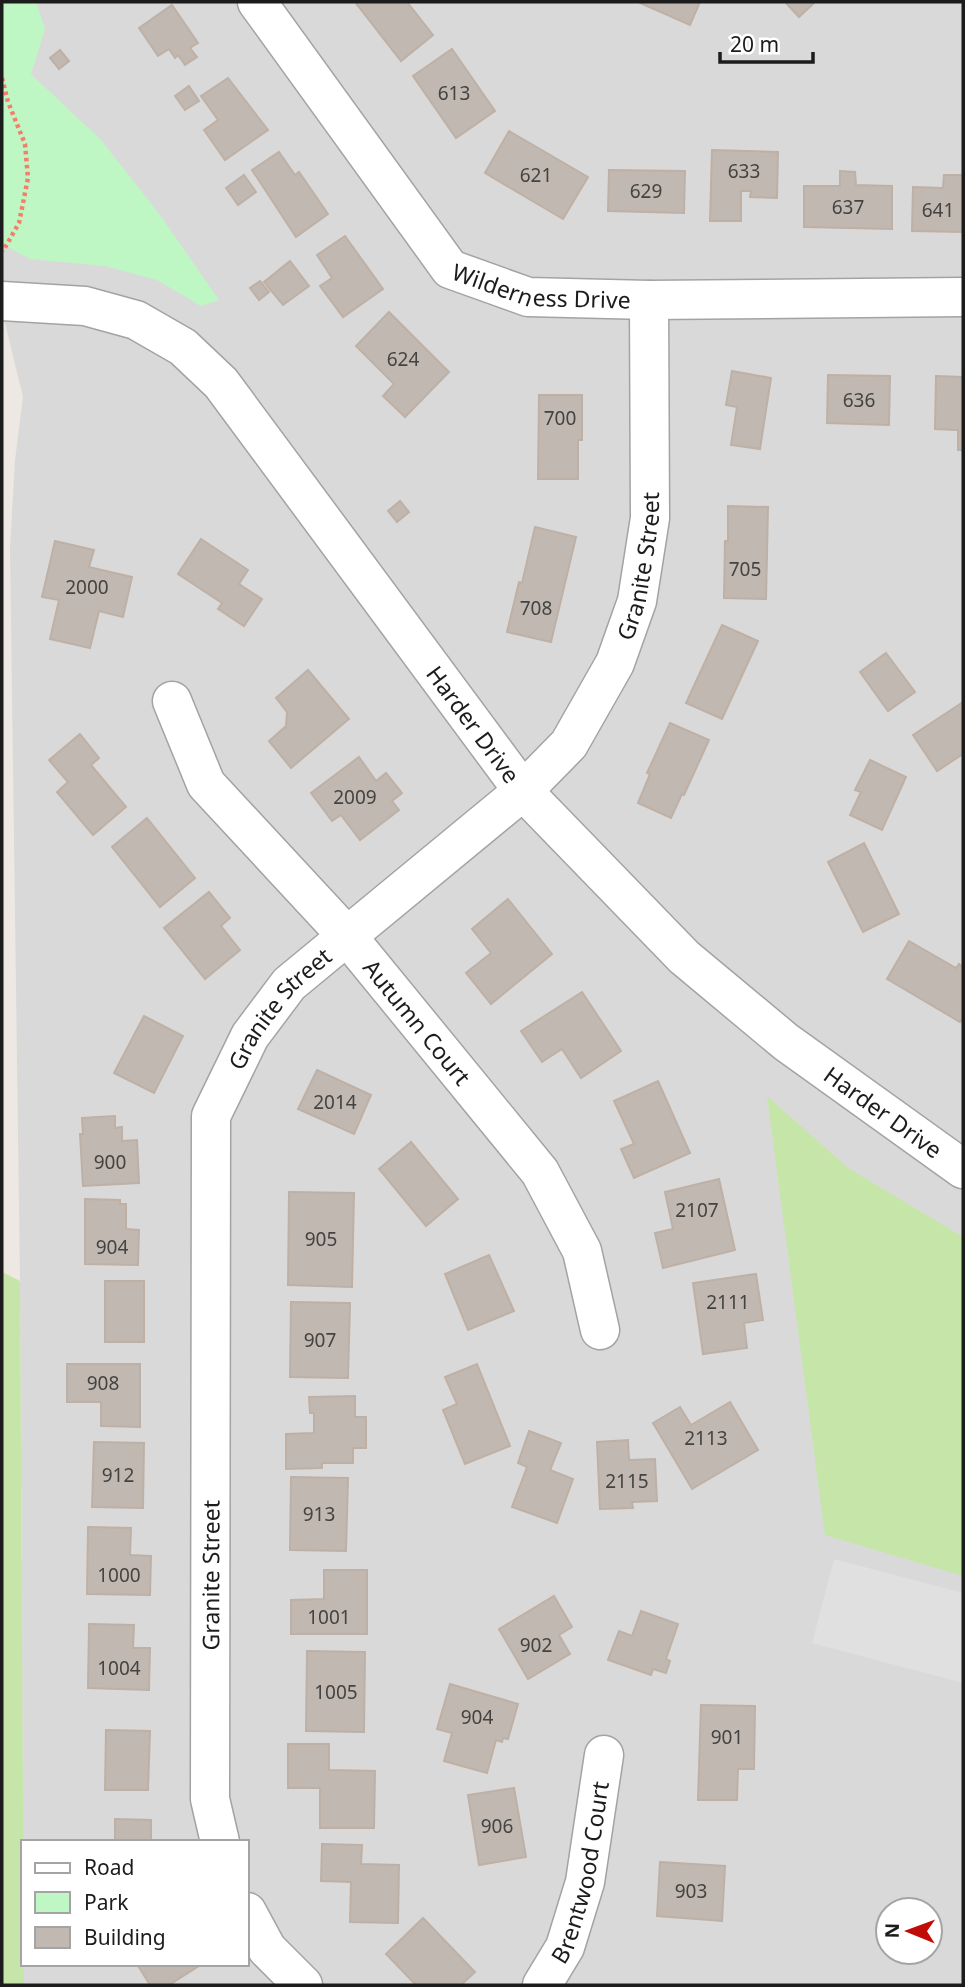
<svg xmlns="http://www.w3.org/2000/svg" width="965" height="1987" font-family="'Noto Sans',sans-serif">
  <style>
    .residential { fill: #dad9d9; fill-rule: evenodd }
    .grass { fill: #c5e6a8 }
    .park { fill: #bef7c4 }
    .parking { fill: #e0e0e0 }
    .building { fill: #c1b9b1; stroke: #beb0a5; stroke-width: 2 }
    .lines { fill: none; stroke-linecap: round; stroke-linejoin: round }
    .minor-casing { stroke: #a3a3a3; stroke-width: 41 }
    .path { stroke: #f57d6b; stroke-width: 4.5; stroke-dasharray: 3.5 3.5; stroke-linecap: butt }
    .minor { stroke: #fff; stroke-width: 38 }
    .labels { text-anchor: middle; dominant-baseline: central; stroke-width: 5; stroke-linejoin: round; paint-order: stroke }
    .number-label { font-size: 19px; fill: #454341 }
    .street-label { font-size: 23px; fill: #1c1c1c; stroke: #fff }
  </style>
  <rect width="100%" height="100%" fill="#ede9e2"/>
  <path class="residential" d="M 2,2 L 963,2 L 963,1985 L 24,1985 L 24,1964 L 247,1964 L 247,1842 L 23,1842 L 20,1281 L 10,548 L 15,460 L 23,397 L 2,311 ZM 888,1910 L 930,1910 L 930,1952 L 888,1952 Z"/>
  <g class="grass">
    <path d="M 767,1096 L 848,1168 L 963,1237 L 963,1576 L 825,1535 Z"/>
    <path d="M 2,1272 L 20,1281 L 24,1985 L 2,1985 Z"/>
  </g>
  <path class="park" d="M 2,2 L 36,2 L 45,29 L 31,74 L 101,140 L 160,215 L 219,300 L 201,306 L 157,280 L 105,266 L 30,259 L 2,244 Z"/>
  <path class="parking" d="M 834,1559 L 963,1593 L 963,1683 L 812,1643 Z"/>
  <g class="building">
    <path d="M 355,2 L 407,2 L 433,35 L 401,61 Z"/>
    <path d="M 638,2 L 700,2 L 690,25 Z"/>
    <path d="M 785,2 L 815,2 L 799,17 Z"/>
    <path d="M 172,5 L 198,43 L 190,48 L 197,57 L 185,65 L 178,55 L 175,58 L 169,49 L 158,56 L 139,28 Z"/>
    <path d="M 452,49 L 495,111 L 456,138 L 413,76 Z"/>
    <path d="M 60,50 L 69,61 L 59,69 L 50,58 Z"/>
    <path d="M 228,78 L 268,130 L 225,160 L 204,130 L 218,120 L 201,96 Z"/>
    <path d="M 189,86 L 199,101 L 185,110 L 175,96 Z"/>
    <path d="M 509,131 L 588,177 L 563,219 L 485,173 Z"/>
    <path d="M 712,150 L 778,152 L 777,198 L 750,197 L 751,191 L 741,191 L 741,221 L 710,221 Z"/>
    <path d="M 279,152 L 295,175 L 299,172 L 328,214 L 296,237 L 252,170 Z"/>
    <path d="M 609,170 L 685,171 L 684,213 L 608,211 Z"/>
    <path d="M 840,171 L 855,172 L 856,185 L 892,186 L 892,229 L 804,227 L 804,186 L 840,186 Z"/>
    <path d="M 244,175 L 256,192 L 238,205 L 226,188 Z"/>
    <path d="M 944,175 L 963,175 L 963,232 L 912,231 L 913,187 L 943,188 Z"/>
    <path d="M 345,236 L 383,289 L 343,317 L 320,286 L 332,278 L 317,255 Z"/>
    <path d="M 290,261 L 309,286 L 283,305 L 264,282 Z"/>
    <path d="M 260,281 L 269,292 L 259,300 L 250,288 Z"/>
    <path d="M 389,312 L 449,372 L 405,417 L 383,396 L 394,384 L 356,346 Z"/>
    <path d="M 732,371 L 771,378 L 760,449 L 731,445 L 737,407 L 726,405 Z"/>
    <path d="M 828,375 L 890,376 L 889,425 L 827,423 Z"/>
    <path d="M 936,376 L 963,377 L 963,450 L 958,450 L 958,430 L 935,429 Z"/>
    <path d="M 539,395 L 582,395 L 582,440 L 578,440 L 578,479 L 538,479 Z"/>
    <path d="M 400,501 L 409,512 L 397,522 L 388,511 Z"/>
    <path d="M 728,506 L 768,507 L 766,599 L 724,598 L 725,541 L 728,541 Z"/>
    <path d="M 535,527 L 576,537 L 551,642 L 507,632 L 519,582 L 522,583 Z"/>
    <path d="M 201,539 L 248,570 L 239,584 L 262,599 L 244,626 L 218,609 L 222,603 L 178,574 Z"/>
    <path d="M 55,541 L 94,550 L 89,567 L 132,577 L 123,617 L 99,611 L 90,648 L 50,639 L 59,600 L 42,597 Z"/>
    <path d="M 722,625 L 758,641 L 722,719 L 686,703 Z"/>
    <path d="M 886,653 L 915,692 L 888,711 L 860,672 Z"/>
    <path d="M 308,670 L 349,719 L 291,768 L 269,741 L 286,726 L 287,712 L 276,698 Z"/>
    <path d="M 963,702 L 963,754 L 937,771 L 913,735 Z"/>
    <path d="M 670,723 L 709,740 L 684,795 L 682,794 L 671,818 L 638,803 L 650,774 L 647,773 Z"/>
    <path d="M 80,734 L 99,758 L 91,765 L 126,807 L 93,835 L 57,792 L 68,782 L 49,760 Z"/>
    <path d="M 359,757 L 376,781 L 386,773 L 402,793 L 392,801 L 399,810 L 360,840 L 341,815 L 332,821 L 311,793 Z"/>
    <path d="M 870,760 L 906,777 L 882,830 L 850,815 L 861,792 L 855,790 Z"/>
    <path d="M 147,818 L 195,878 L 160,907 L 112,847 Z"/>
    <path d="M 864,843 L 899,914 L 863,932 L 828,862 Z"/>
    <path d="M 209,892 L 230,918 L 221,926 L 240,950 L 205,979 L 164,928 Z"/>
    <path d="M 508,899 L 552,954 L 491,1004 L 466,973 L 491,953 L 472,929 Z"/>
    <path d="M 909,941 L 956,968 L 959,964 L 963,967 L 963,1016 L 960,1022 L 887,979 Z"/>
    <path d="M 582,992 L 621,1051 L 581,1078 L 562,1049 L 542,1062 L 521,1031 Z"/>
    <path d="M 144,1016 L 183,1036 L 154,1093 L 114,1073 Z"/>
    <path d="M 317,1070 L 371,1095 L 354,1134 L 298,1109 Z"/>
    <path d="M 658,1081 L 690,1153 L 634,1178 L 621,1149 L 634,1144 L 614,1101 Z"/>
    <path d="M 115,1116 L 115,1128 L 122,1127 L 122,1141 L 137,1140 L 139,1183 L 83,1186 L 80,1134 L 83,1134 L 82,1118 Z"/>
    <path d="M 411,1142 L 458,1199 L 426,1226 L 379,1169 Z"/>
    <path d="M 719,1179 L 735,1250 L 663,1268 L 655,1233 L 673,1229 L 665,1192 Z"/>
    <path d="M 289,1192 L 354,1193 L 352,1287 L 288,1285 Z"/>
    <path d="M 85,1199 L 120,1200 L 120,1204 L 126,1204 L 126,1229 L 139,1230 L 138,1265 L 85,1264 Z"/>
    <path d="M 489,1255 L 514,1311 L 468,1330 L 445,1274 Z"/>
    <path d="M 756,1274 L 763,1320 L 744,1323 L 747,1348 L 703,1354 L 693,1283 Z"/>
    <rect x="105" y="1281" width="39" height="61"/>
    <path d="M 291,1302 L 350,1303 L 348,1378 L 290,1377 Z"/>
    <path d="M 67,1364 L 140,1364 L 140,1427 L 101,1426 L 101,1402 L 67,1402 Z"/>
    <path d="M 477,1364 L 510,1446 L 465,1464 L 443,1410 L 457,1404 L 445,1377 Z"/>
    <path d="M 355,1396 L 355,1417 L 366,1417 L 366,1448 L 353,1448 L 353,1463 L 322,1463 L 322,1468 L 286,1469 L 286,1434 L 314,1433 L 314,1413 L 310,1413 L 309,1397 Z"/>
    <path d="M 730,1402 L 758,1450 L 692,1489 L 653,1423 L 680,1407 L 691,1425 Z"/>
    <path d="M 529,1431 L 561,1443 L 550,1470 L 573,1479 L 557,1523 L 512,1507 L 527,1467 L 518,1463 Z"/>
    <path d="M 628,1440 L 629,1460 L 655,1459 L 657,1501 L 632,1502 L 633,1508 L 600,1509 L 597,1442 Z"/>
    <path d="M 94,1442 L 144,1443 L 143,1508 L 92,1507 Z"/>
    <path d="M 291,1477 L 348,1478 L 346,1551 L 290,1550 Z"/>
    <path d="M 88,1527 L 131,1528 L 130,1555 L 151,1556 L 150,1595 L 87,1594 Z"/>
    <path d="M 324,1570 L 367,1570 L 367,1634 L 291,1634 L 291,1600 L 324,1599 Z"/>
    <path d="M 554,1596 L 572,1627 L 559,1635 L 570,1654 L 528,1679 L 499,1629 Z"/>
    <path d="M 641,1611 L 678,1624 L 666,1659 L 670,1661 L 666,1673 L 653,1669 L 651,1675 L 608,1660 L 619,1631 L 632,1636 Z"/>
    <path d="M 89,1624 L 134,1625 L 133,1648 L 150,1648 L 149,1690 L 88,1688 Z"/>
    <path d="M 307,1651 L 365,1652 L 364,1732 L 306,1731 Z"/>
    <path d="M 450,1684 L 518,1704 L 508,1739 L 503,1738 L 502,1742 L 496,1740 L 487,1773 L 444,1761 L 452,1733 L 437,1729 Z"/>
    <path d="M 701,1705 L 755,1706 L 754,1769 L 738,1769 L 737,1800 L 698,1800 Z"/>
    <path d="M 106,1730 L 150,1731 L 148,1790 L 105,1790 Z"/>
    <path d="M 288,1744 L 329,1744 L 329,1770 L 375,1771 L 374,1828 L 320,1828 L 320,1788 L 288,1788 Z"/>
    <path d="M 514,1788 L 526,1857 L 479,1865 L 468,1795 Z"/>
    <path d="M 115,1819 L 151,1820 L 151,1842 L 115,1842 Z"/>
    <path d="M 322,1844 L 362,1845 L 361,1864 L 399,1865 L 398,1923 L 350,1922 L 351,1882 L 321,1881 Z"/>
    <path d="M 660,1862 L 725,1866 L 722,1921 L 657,1916 Z"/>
    <path d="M 423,1918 L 475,1972 L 461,1985 L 416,1985 L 386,1954 Z"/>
    <path d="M 137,1964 L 202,1964 L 169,1985 L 150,1985 Z"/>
  </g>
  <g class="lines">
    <defs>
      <g id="minor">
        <path id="s1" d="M 257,2 L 450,269 L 528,297 L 649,300 L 963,297"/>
        <path id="s2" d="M 2,301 L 85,306 L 136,320 L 183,347 L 221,383 L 523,791 L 684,957 L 786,1042 L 963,1169"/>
        <path id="s3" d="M 172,701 L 206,784 L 347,936 L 540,1172 L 582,1251 L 600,1330"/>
        <path id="s4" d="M 220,1842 L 210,1799 L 211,1116 L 250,1036 L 289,984 L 523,791 L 569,744 L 615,663 L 637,601 L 650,518 L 649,300"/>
        <path d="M 247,1912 L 267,1949 L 303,1985"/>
        <path id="s5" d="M 542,1985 L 565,1947 L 585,1882 L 604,1755"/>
      </g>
    </defs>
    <use href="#minor" class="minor-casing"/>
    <path class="path" d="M 2,78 L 8,102 L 25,144 L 28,178 L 19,223 L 3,251"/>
    <use href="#minor" class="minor"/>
  </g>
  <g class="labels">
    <g class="number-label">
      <text x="454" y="93">613</text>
      <text x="744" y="171">633</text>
      <text x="536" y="175">621</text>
      <text x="646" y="191">629</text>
      <text x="848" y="207">637</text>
      <text x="938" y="210">641</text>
      <text x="403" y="359">624</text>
      <text x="859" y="400">636</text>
      <text x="560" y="418">700</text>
      <text x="745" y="569">705</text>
      <text x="87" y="587">2000</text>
      <text x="536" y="608">708</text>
      <text x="355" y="797">2009</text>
      <text x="335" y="1102">2014</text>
      <text x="110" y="1162">900</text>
      <text x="697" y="1210">2107</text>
      <text x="321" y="1239">905</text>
      <text x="112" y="1247">904</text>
      <text x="728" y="1302">2111</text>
      <text x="320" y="1340">907</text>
      <text x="103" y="1383">908</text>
      <text x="706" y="1438">2113</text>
      <text x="118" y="1475">912</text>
      <text x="627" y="1481">2115</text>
      <text x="319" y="1514">913</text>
      <text x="119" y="1575">1000</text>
      <text x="329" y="1617">1001</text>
      <text x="536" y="1645">902</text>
      <text x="119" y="1668">1004</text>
      <text x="336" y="1692">1005</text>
      <text x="477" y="1717">904</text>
      <text x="727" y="1737">901</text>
      <text x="497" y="1826">906</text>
      <text x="691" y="1891">903</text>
    </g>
    <g class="street-label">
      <text stroke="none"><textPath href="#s1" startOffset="424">Wilderness Drive</textPath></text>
      <text stroke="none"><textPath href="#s4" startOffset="1444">Granite Street</textPath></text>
      <text stroke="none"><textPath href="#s2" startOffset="667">Harder Drive</textPath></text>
      <text stroke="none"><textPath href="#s4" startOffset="856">Granite Street</textPath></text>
      <text stroke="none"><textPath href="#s3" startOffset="408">Autumn Court</textPath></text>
      <text stroke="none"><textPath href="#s2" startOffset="1234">Harder Drive</textPath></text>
      <text stroke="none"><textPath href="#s4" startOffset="268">Granite Street</textPath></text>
      <text stroke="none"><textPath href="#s5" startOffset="121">Brentwood Court</textPath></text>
    </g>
  </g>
  <rect width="965" height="1987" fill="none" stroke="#1c1c1c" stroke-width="7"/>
  <rect x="21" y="1840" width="228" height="126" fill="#ffffff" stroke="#a4a4a4" stroke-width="2"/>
  <rect x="35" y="1863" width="35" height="10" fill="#ffffff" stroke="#a4a4a4" stroke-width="2"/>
  <text x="84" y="1875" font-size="21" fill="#1c1c1c">Road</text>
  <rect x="35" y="1892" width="35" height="21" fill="#bef7c4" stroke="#a4a4a4" stroke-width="2"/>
  <text x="84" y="1910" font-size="21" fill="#1c1c1c">Park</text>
  <rect x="35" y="1927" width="35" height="21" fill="#c1b9b1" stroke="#a4a4a4" stroke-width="2"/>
  <text x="84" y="1945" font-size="21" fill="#1c1c1c">Building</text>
  <g transform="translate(909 1931) rotate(271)"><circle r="33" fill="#ffffff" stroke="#a4a4a4" stroke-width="2"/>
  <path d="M0-5L12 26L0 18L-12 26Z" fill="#c10b06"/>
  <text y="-10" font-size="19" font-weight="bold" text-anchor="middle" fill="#1c1c1c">N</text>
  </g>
  <path d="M720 52v10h93v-10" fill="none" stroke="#1c1c1c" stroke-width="3.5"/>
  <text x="730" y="52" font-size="21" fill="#1c1c1c" stroke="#ffffff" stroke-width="5" paint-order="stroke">20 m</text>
</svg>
